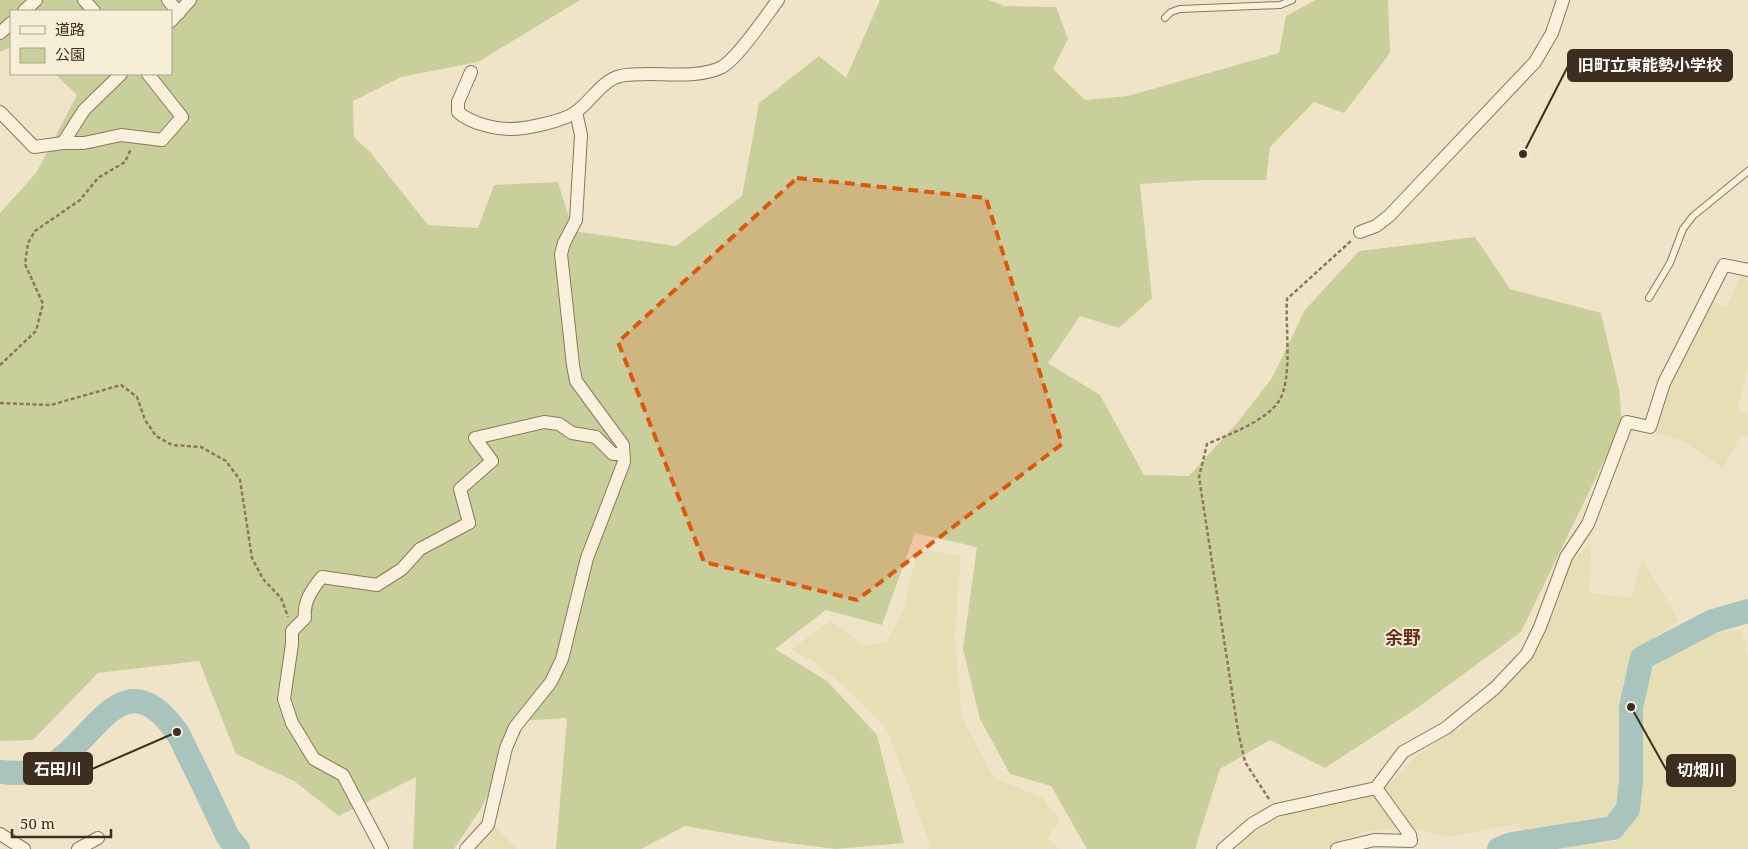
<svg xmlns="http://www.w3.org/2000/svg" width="1748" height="849" font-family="'Noto Serif','Noto Sans JP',serif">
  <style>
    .farmland { fill: #e6deb5 }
    .green { fill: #c9cf9b }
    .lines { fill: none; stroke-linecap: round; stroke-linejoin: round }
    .river { stroke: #a9c4bc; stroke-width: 24 }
    .service-casing { stroke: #8d765c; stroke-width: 8 }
    .minor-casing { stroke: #8d765c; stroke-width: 14 }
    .path { stroke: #8d765c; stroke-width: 2.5; stroke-dasharray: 4 2.5; stroke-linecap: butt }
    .service { stroke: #faf1dc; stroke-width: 6 }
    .minor { stroke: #faf1dc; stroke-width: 12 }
    .marked { fill: #df570d; fill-opacity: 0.2; stroke: #df570d; stroke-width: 4; stroke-dasharray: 10 6; stroke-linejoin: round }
    .labels { text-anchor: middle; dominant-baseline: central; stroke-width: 4; stroke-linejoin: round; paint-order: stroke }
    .quarter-label { font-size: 18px; font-weight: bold; fill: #6b2e1e; stroke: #f7eed8 }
    .leader { fill: none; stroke: #3d2e20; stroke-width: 2 }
    .callout-dot { fill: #3d2e20; stroke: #f7eed8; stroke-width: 2 }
    .callout { fill: #3d2e20; stroke: #3d2e20; stroke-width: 2 }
    .callout-label { font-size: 16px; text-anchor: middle; font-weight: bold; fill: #fff }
  </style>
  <rect width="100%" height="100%" fill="#f0e4c8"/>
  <g class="farmland">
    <path d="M 1742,273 L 1748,274 L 1748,366 L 1738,409 L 1748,414 L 1748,437 L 1742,433 L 1723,468 L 1683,441 L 1654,432 L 1670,381 L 1710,300 L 1727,307 Z"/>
    <path d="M 1591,544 L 1590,593 L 1631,598 L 1642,560 L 1679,620 L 1643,646 L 1623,682 L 1620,725 L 1624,784 L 1613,815 L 1603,824 L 1527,835 L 1516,824 L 1447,837 L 1415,829 L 1393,828 L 1365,832 L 1333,844 L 1327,849 L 1237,849 L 1246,837 L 1294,810 L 1390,784 L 1416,756 L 1463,726 L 1516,675 L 1543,634 L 1557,606 L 1569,564 Z"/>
    <path d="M 918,549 L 961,556 L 955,637 L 962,718 L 994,778 L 1043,798 L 1060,821 L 1047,838 L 1059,849 L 927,849 L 930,844 L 887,730 L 840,683 L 814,662 L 791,649 L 831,621 L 864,646 L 887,642 L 903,611 Z"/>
    <path d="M 1742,629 L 1748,659 L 1748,849 L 1544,849 L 1615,841 L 1627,830 L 1634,815 L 1640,752 L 1637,707 L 1643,679 L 1666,656 L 1697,638 Z"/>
    <path d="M 493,825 L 517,849 L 474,849 Z"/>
  </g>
  <path class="green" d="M 0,0 L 580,0 L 478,62 L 401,77 L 353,101 L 354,137 L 370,152 L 428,225 L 478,228 L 494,185 L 558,182 L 573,231 L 676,246 L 742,196 L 759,103 L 819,56 L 846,78 L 880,0 L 989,0 L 1004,6 L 1056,7 L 1068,39 L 1053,69 L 1085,100 L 1128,96 L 1279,53 L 1286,16 L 1316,0 L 1388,0 L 1390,53 L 1344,113 L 1314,102 L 1270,147 L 1266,180 L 1202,180 L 1140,184 L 1152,298 L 1119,328 L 1080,316 L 1048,363 L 1100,395 L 1144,475 L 1189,476 L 1238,422 L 1272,378 L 1305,310 L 1359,251 L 1475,237 L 1510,289 L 1601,313 L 1619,389 L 1622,424 L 1521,632 L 1417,708 L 1325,768 L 1270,740 L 1220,769 L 1195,849 L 1087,849 L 1051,786 L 1010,774 L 980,719 L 963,649 L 977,547 L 915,533 L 882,625 L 826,610 L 775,649 L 827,681 L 877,735 L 904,843 L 836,849 L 772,841 L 685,826 L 641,849 L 556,849 L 567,718 L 521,721 L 482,807 L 454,849 L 413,849 L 416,777 L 339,816 L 294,781 L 236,754 L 199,661 L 98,673 L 33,740 L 0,741 L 0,213 L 36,173 L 77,95 L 55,74 L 171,74 L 171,11 L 11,11 L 11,47 L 0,52 Z"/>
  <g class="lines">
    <g class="river">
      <path d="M 0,772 C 20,774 42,774 58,761 C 98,732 126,661 176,731 C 182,739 185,749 190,758 C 203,784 215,810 228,837 L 238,849"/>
      <path d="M 1499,849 L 1512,844 L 1613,828 L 1628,809 L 1631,781 L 1631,707 L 1642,658 L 1713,621 L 1748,611"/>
    </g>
    <defs>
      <g id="service">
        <path d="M 1165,18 L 1171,12 L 1180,9 L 1280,5 L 1292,0"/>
        <path d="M 1649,298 L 1670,263 L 1683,229 L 1693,216 L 1748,171"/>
      </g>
      <g id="minor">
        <path d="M 84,0 L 94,11"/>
        <path d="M 168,0 L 179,13"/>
        <path d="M 24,11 L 36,0"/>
        <path d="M 171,21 L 190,0"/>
        <path d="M 0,33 L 11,23"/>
        <path d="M 471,72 L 458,102 L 458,112 C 470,123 494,129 511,129 C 526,129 564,121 576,112 C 590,102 603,80 620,76 C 651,70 695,81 722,67 C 738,58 766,16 778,0"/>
        <path d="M 0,112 L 34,147 L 63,143 L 84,143 L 121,135 L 162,140 L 182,117 L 148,74"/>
        <path d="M 63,143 L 84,110 L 121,74"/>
        <path d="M 1360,232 L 1376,226 L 1389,216 L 1535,62 L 1552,33 L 1563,0"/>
        <path d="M 0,834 L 24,849"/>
        <path d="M 78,849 L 98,838"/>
        <path d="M 382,849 L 343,775 L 314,759 L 292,723 L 284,699 L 292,644 L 292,631 L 305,618 C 303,602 312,589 322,577 L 377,585 L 402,569 L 420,549 L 469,523 L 460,489 L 492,461 L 475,438 L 544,422 L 559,424 L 572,433 L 596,437 L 613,454 L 623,454"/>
        <path d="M 466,849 L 488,825 L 506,748 L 515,727 L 551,682 L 562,659 L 587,558 L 624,462 L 623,445 L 576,381 L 573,365 L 561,254 L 564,243 L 576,220 L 581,135 L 576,112"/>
        <path d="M 1223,849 L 1252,824 L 1276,810 L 1376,788 L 1403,752 L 1446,728 L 1495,688 L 1527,654 L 1540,627 L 1566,557 L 1588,524 L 1627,422 L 1650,427 L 1664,383 L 1724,265 L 1748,270"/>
        <path d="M 1337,849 L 1374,840 L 1411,841 L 1410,835 L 1376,788"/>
      </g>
    </defs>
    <use href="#service" class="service-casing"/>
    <use href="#minor" class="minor-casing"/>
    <g class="path">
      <path d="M 0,365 L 36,331 L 43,304 L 25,264 L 28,243 L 35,231 L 80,200 L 98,178 L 125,162 L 131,149"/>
      <path d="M 0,403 L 51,405 L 121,385 L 137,397 L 145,420 L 156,436 L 172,445 L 201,447 L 226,461 L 240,480 L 252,558 L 263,579 L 281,598 L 288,617"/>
      <path d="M 1269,799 L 1245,762 L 1238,731 L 1199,477 L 1207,444 C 1228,435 1266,421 1279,401 C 1293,379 1285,326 1287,299 L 1352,240"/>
    </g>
    <use href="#service" class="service"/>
    <use href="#minor" class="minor"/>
  </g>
  <path class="marked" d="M 797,178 L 986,198 L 1062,444 L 857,600 L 704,562 L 618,342 Z"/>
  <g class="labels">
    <g class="quarter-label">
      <text x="1403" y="637">余野</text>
    </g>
  </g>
  <path class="leader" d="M1523 154L1568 66M177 732L92 769M1631 707L1667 771"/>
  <g class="callout-dot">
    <circle cx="1523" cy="154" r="5"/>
    <circle cx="177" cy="732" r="5"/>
    <circle cx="1631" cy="707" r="5"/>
  </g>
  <g class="callout">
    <rect x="1568" y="50" width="164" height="31" rx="5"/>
    <rect x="24" y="753" width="68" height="31" rx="5"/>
    <rect x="1667" y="755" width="68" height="31" rx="5"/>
  </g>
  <g class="callout-label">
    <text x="1650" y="71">旧町立東能勢小学校</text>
    <text x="58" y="775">石田川</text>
    <text x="1701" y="776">切畑川</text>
  </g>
  <rect x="10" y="10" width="162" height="65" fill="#f7eed8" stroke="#ada18e"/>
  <rect x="20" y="26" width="25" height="8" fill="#faf1dc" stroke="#ada18e"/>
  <text x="55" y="35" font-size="15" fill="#3d2e20">道路</text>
  <rect x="20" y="48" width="25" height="15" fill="#c9cf9b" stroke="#ada18e"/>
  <text x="55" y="60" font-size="15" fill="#3d2e20">公園</text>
  <path d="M12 829v8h99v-8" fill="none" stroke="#3d2e20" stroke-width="2.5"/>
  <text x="20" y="829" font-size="15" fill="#3d2e20" stroke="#f7eed8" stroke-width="4" paint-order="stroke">50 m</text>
</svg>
